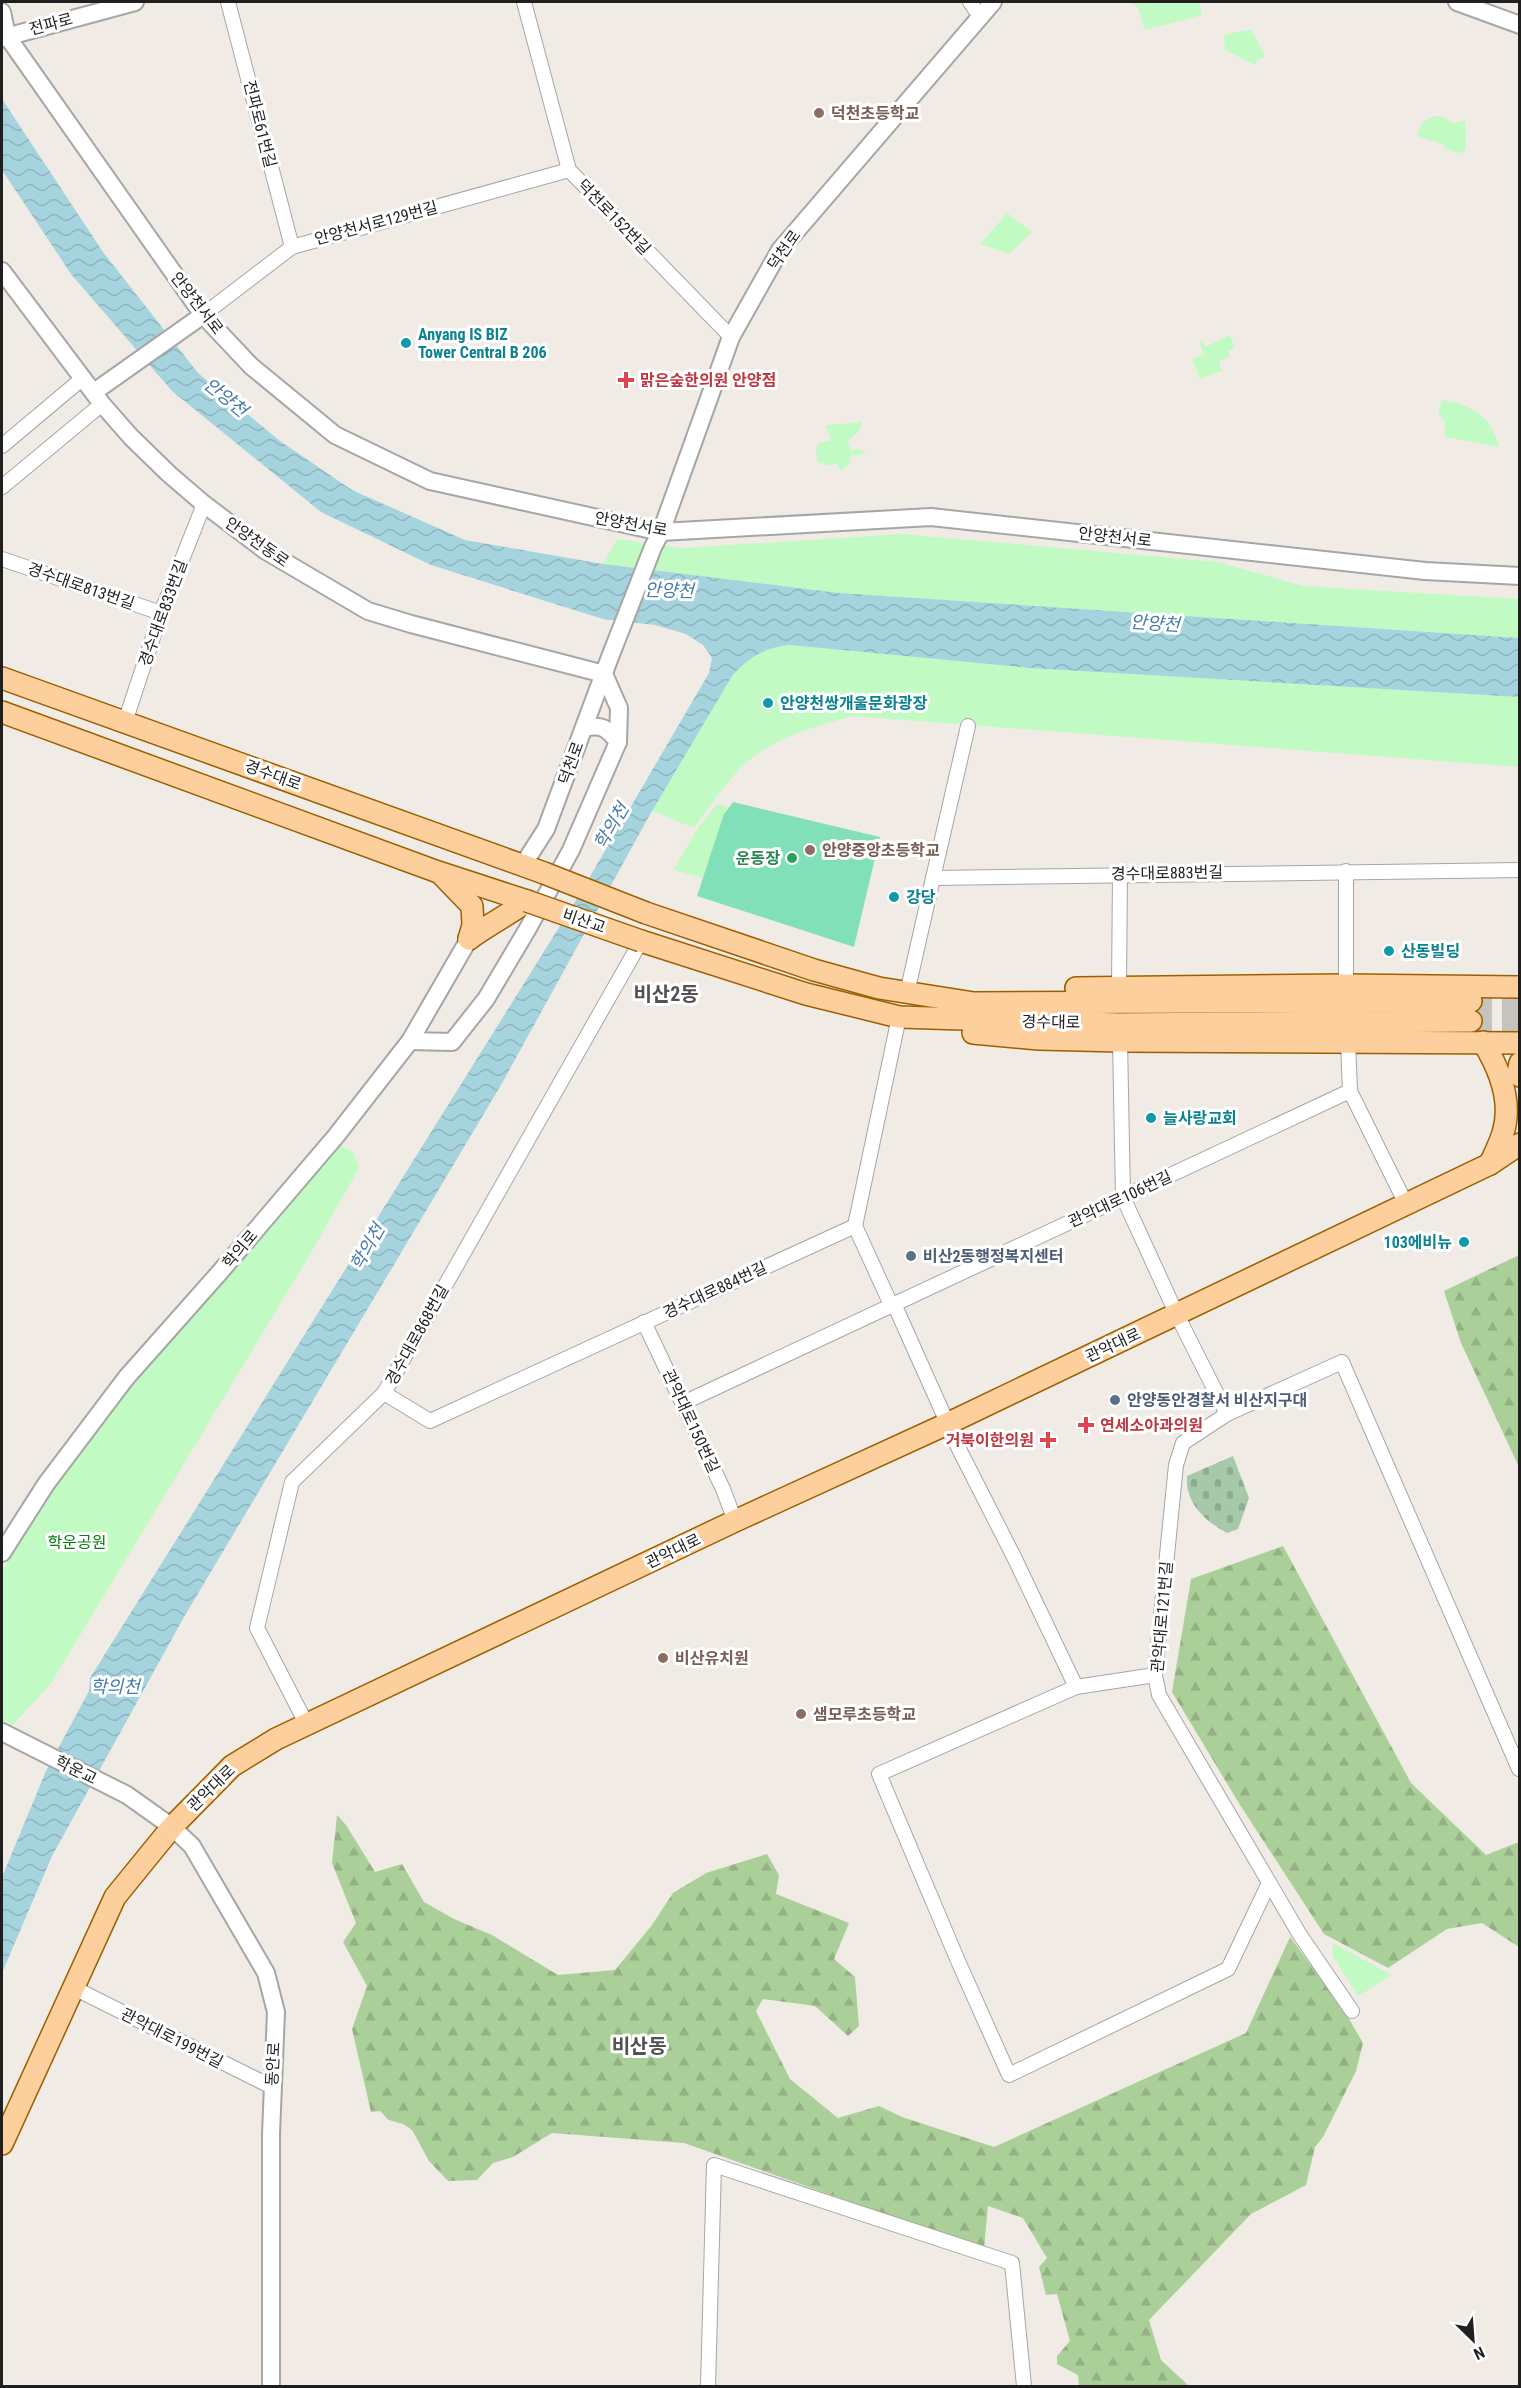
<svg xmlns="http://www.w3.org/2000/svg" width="1521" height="2388" font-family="'Roboto Condensed','Noto Sans KR',sans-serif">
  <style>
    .forest { fill: url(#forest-firs) }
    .cemetery { fill: url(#cemetery-stones) }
    .park { fill: #c2fac4 }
    .pitch { fill: #82e0b8 }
    .water { fill: url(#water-waves) }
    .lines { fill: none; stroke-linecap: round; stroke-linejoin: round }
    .primary-tunnel { stroke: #c6c3bd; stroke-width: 21; stroke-dasharray: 21 10; stroke-linecap: butt }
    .minor-casing { stroke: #a6a6a6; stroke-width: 16 }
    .tertiary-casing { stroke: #a6a6a6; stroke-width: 20 }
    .primary-casing { stroke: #9a6000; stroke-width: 24 }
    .minor { stroke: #fff; stroke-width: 14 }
    .tertiary { stroke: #fff; stroke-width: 16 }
    .primary { stroke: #fdcf9d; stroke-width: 21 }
    .primary-bridge-casing { stroke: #9a6000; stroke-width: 24; stroke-linecap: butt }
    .primary-bridge { stroke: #fdcf9d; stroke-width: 21 }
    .education-dot { fill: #8d6e63; stroke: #fff; stroke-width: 2 }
    .culture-dot { fill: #0f9aa8; stroke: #fff; stroke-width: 2 }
    .health-dot { fill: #e0444e; stroke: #fff; stroke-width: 2 }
    .leisure-dot { fill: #2e9e5b; stroke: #fff; stroke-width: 2 }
    .service-dot { fill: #5c6f8a; stroke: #fff; stroke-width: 2 }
    .labels { text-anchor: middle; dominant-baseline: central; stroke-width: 6; stroke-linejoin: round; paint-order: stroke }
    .street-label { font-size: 16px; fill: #1f1f1f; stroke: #fff }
    .education-label { font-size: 16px; font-weight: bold; fill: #785e54; stroke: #fff; text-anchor: start }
    .culture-label { font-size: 16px; font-weight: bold; fill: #0d838f; stroke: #fff; text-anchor: start }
    .health-label { font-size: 16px; font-weight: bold; fill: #be3a42; stroke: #fff; text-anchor: start }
    .leisure-label { font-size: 16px; font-weight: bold; fill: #27864d; stroke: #fff; text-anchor: end }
    .service-label { font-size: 16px; font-weight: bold; fill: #4e5e75; stroke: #fff; text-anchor: start }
    .park-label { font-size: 16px; fill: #0a7f0f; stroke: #fff }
    .water-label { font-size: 18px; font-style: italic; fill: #477ba8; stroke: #fff }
    .quarter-label { font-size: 20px; font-weight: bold; fill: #525252; stroke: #fff }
  </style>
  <defs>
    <pattern id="forest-firs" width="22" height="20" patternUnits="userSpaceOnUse" patternTransform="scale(1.5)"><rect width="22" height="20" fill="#abcf99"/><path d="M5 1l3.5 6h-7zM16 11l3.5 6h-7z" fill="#93b183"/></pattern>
    <pattern id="cemetery-stones" width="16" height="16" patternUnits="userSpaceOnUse" patternTransform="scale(1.5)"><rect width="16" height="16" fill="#a6c9aa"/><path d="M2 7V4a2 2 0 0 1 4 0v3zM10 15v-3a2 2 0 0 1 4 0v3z" fill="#8eac92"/></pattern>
    <pattern id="water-waves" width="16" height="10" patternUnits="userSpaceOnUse" patternTransform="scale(1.5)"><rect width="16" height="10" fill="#a5d3de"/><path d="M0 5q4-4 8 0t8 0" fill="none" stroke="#8eb5be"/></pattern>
  </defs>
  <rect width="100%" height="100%" fill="#f0ece5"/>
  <g class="forest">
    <path d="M 1519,1255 L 1519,1467 L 1461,1343 L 1444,1291 Z"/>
    <path d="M 1283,1546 L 1411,1783 L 1486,1855 L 1519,1842 L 1519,1947 L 1482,1923 L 1447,1929 L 1388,1968 L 1324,1934 L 1240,1805 L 1172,1692 L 1191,1579 Z"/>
    <path d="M 337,1815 L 346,1825 L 375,1872 L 402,1864 L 424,1902 L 454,1919 L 492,1935 L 558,1975 L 615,1970 L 652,1925 L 673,1893 L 706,1873 L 767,1854 L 779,1875 L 776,1894 L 849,1923 L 834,1959 L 855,1977 L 859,2026 L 848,2036 L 815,2006 L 763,1999 L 756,2011 L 790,2079 L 838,2118 L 879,2106 L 902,2117 L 994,2147 L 1246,2033 L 1290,1937 L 1345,2012 L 1363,2043 L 1356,2071 L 1323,2137 L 1315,2147 L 1306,2185 L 1251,2214 L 1149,2320 L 1161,2360 L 1189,2386 L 1079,2386 L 1078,2375 L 1057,2364 L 1057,2356 L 1070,2341 L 1057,2294 L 1046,2295 L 1039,2267 L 1047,2258 L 1023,2218 L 988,2206 L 984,2249 L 684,2143 L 552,2133 L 513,2157 L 493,2163 L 477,2180 L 448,2181 L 429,2161 L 412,2130 L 403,2124 L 389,2120 L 380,2111 L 371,2112 L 352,2029 L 367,1986 L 343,1942 L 356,1923 L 332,1863 Z"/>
  </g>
  <path class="cemetery" d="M 1233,1456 L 1249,1498 L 1238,1529 L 1227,1533 C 1205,1521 1185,1503 1187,1476 Z"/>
  <g class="park">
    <path d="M 1133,2 L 1199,2 L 1202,15 L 1145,30 L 1139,11 Z"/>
    <path d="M 1251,29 L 1264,53 L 1264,57 L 1258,59 L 1255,65 L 1225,50 L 1224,35 Z"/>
    <path d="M 1440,116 L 1454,123 L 1465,120 L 1466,148 L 1464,152 L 1457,153 L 1444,148 L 1444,145 L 1417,136 C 1420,123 1426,117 1440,116 Z"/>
    <path d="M 1007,213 L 1032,232 L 1009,254 L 980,244 Z"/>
    <path d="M 1230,335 L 1235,348 L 1228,351 L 1230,356 L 1219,361 L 1222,371 L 1200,379 L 1192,359 L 1204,354 L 1199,342 L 1202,341 L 1205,347 Z"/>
    <path d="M 1442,400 C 1471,404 1492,417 1499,447 L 1445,437 L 1445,422 L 1438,413 Z"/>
    <path d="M 862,421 L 860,430 L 848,441 L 851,450 L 859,449 L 866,452 L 857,456 L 851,455 L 849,464 L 841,472 L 837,463 L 828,466 L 817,461 L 816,449 L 819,443 L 831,440 L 826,426 C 839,422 850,425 862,421 Z"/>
    <path d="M 902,534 L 1218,562 L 1303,586 L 1519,599 L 1519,638 L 839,593 L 603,564 L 617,539 L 682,548 Z"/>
    <path d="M 790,645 L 1030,668 L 1519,697 L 1519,767 L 853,716 C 813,727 765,740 737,772 C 721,789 708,809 694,828 L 652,811 L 732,676 C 748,658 765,647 790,645 Z"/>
    <path d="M 717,804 L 727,806 L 703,878 L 674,870 L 697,829 Z"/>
    <path d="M 337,1143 L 354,1153 L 359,1168 L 308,1258 L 52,1682 L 13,1725 L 2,1720 L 2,1572 L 41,1505 L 131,1381 Z"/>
    <path d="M 1333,1943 L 1392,1975 L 1358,1996 L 1332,1955 Z"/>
  </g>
  <path class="pitch" d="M 733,802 L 880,837 L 854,947 L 697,896 L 724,814 Z"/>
  <path class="water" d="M 2,99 L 103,252 L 198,373 L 280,441 L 352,490 L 465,540 L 603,564 L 839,593 L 1519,638 L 1519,697 L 1030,668 L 790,645 C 765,647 748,658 732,676 L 648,818 L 501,1085 L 184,1617 L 52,1856 L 2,1973 L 2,1877 L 46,1771 L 89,1691 L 90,1678 L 578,897 L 709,673 L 712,658 L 703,645 L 686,634 L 655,625 L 603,619 L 431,565 L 321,512 L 172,391 L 71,274 L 2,170 Z"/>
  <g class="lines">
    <g class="primary-tunnel">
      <path d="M 1471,1001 L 1520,1001"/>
      <path d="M 1471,1021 L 1520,1021"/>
    </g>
    <defs>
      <g id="minor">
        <path d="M 228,2 L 292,247"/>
        <path d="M 524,2 L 569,170 L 731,337"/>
        <path d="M 970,2 L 981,18"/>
        <path d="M 203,315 L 292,247 L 569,170"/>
        <path d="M 2,446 L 83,378"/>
        <path d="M 2,487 L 102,404"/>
        <path d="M 2,559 L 161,613"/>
        <path d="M 125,722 L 161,613 L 204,504"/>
        <path d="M 933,878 L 968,726"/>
        <path d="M 1346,985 L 1346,871"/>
        <path d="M 1119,987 L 1120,874"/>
        <path d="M 907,993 L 933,878 L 1520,870"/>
        <path d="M 1120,1041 L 1123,1197 L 1177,1315 L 1227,1414 L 1183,1443 L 1176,1465 L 1155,1675 L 1159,1695 L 1300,1935 L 1352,2011"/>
        <path d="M 1348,1041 L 1350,1091"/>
        <path d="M 855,1226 L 899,1017"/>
        <path d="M 855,1226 L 892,1307"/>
        <path d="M 895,1306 L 959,1449 L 1014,1557 L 1076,1687 L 1155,1675"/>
        <path d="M 644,1322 L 723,1489 L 735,1521"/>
        <path d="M 384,1393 L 430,1421 L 855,1226"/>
        <path d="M 683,1403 L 1350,1091 L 1406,1204"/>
        <path d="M 1227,1414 L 1342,1362 L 1519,1769"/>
        <path d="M 1076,1687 L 879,1774 L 958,1961 L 1009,2075 L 1228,1969 L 1269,1883"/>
        <path d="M 307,1725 L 257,1628 L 292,1482 L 384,1393 L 641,941"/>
        <path d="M 72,1987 L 272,2087"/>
        <path d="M 708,2386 L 714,2165 L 1012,2263 L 1024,2386"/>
      </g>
      <g id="tertiary">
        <path d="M 1457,2 L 1520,25"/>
        <path d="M 2,12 L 7,36 L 203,315 L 251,366 L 335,435 L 430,481 L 661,532 L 931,517 L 1425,571 L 1520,576"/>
        <path d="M 2,38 L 135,2"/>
        <path d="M 2,271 L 102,404 L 131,437 L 169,474 L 204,504 L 266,551 L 368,611 L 411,624 L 604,674 L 619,708 L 618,742 L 571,850 L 527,930 L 486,999 L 452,1042 L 410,1041"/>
        <path d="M 94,392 L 203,315"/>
        <path d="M 584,728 C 602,724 607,728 618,742"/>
        <path d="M 523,865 L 546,829 L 610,657 L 653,547 L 661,532 L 731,337 L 780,250 L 993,2"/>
        <path d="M 2,1553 L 46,1484 L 126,1378 L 220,1272 L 336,1136 L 410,1041 L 469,939"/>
        <path d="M 2,1732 L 127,1795 L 172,1827 L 192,1846 L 266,1973 L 276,2012 L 271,2134 L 271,2386"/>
      </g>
      <g id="primary">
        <path d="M 2,678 L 544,873"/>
        <path d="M 2,712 L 438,872 L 527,901"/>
        <path d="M 443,876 L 472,906 L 473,925 L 469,939"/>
        <path d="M 646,913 L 814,970 L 879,988 L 974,1003 L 1471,1001"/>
        <path d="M 469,939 C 488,925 508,915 527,901"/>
        <path d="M 641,941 L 806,994 L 899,1017 L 1118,1024 L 1471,1021"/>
        <path d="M 1076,988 L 1346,985 L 1520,987"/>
        <path d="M 973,1033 L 1039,1039 L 1120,1041 L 1520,1043"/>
        <path d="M 1483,1042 C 1499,1068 1513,1101 1503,1133 C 1500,1143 1495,1153 1490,1164"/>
        <path d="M 1520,1063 L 1518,1073 L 1520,1076"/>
        <path d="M 2,2144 L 115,1897 L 172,1827 L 232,1766 L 276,1739 L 735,1521 L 949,1423 L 1490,1164 L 1520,1144"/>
      </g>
    </defs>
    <use href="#minor" class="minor-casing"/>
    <use href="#tertiary" class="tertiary-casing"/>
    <use href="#primary" class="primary-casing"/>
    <use href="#minor" class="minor"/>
    <use href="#tertiary" class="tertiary"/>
    <use href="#primary" class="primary"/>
    <defs>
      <g id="primary-bridge">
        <path d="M 544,873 L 646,913"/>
        <path d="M 527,901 L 641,941"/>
      </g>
    </defs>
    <use href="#primary-bridge" class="primary-bridge-casing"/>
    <use href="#primary-bridge" class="primary-bridge"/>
  </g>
  <g class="education-dot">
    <circle cx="819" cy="113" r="6"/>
    <circle cx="810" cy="850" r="6"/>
    <circle cx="663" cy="1658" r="6"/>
    <circle cx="801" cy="1714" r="6"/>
  </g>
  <g class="culture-dot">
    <circle cx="406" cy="343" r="6"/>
    <circle cx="768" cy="703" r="6"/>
    <circle cx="894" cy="897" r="6"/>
    <circle cx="1389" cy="951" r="6"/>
    <circle cx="1151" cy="1118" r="6"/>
    <circle cx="1464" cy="1242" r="6"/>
  </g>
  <g class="health-dot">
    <path d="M623 371h6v6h6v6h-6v6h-6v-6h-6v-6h6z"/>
    <path d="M1083 1416h6v6h6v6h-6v6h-6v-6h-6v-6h6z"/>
    <path d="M1045 1431h6v6h6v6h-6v6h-6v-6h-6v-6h6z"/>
  </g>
  <circle class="leisure-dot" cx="792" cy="858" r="6"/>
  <g class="service-dot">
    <circle cx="911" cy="1256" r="6"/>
    <circle cx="1115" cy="1400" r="6"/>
  </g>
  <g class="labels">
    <g class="street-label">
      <text transform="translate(51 24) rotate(-15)">전파로</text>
      <text transform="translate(260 124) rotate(76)">전파로61번길</text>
      <text transform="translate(614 217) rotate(46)">덕천로152번길</text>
      <text transform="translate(376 223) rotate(-15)">안양천서로129번길</text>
      <text transform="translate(784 250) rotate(-55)">덕천로</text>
      <text transform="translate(197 303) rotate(52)">안양천서로</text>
      <text transform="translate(631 524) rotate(10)">안양천서로</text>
      <text transform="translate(1115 537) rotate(6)">안양천서로</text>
      <text transform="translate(257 542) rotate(35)">안양천동로</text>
      <text transform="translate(81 586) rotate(19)">경수대로813번길</text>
      <text transform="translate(163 613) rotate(-70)">경수대로833번길</text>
      <text transform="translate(571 763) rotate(-70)">덕천로</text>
      <text transform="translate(273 775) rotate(20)">경수대로</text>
      <text transform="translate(1167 873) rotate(-1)">경수대로883번길</text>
      <text transform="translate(584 921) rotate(19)">비산교</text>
      <text transform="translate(1051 1022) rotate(1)">경수대로</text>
      <text transform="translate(1120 1199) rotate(-25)">관악대로106번길</text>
      <text transform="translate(240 1249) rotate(-50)">학의로</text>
      <text transform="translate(715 1290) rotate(-25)">경수대로884번길</text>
      <text transform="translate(417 1335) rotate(-61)">경수대로868번길</text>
      <text transform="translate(1113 1345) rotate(-25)">관악대로</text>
      <text transform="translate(691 1421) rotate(65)">관악대로150번길</text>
      <text transform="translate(673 1551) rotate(-26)">관악대로</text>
      <text transform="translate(1162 1617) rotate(-85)">관악대로121번길</text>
      <text transform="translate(76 1770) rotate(26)">학운교</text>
      <text transform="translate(211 1788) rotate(-44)">관악대로</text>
      <text transform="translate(172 2038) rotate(27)">관악대로199번길</text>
      <text transform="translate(273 2064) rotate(-87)">동안로</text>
    </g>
    <g class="education-label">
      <text x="831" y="113">덕천초등학교</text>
      <text x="822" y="850">안양중앙초등학교</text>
      <text x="675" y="1658">비산유치원</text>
      <text x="813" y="1714">샘모루초등학교</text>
    </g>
    <g class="culture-label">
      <text x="418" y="334">Anyang IS BIZ<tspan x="418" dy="18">Tower Central B 206</tspan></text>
      <text x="780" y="703">안양천쌍개울문화광장</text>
      <text x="906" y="897">강당</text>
      <text x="1401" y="951">산동빌딩</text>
      <text x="1163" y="1118">늘사랑교회</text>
      <text x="1452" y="1242" text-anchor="end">103에비뉴</text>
    </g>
    <g class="health-label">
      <text x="640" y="380">맑은숲한의원 안양점</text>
      <text x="1100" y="1425">연세소아과의원</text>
      <text x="1034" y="1440" text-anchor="end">거북이한의원</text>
    </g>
    <g class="leisure-label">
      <text x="780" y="858">운동장</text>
    </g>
    <g class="service-label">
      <text x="923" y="1256">비산2동행정복지센터</text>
      <text x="1127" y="1400">안양동안경찰서 비산지구대</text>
    </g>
    <g class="park-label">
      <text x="77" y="1542">학운공원</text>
    </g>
    <g class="water-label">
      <text transform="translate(226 397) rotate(39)">안양천</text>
      <text transform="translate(669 590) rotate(2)">안양천</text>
      <text transform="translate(1155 623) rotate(4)">안양천</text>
      <text transform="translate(611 826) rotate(-59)">학의천</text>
      <text transform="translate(367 1247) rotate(-60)">학의천</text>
      <text x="115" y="1686">학의천</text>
    </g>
    <g class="quarter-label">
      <text x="666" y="994">비산2동</text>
      <text x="639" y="2046">비산동</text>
    </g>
  </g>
  <rect width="1521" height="2388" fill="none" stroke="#1f1f1f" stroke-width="6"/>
  <g transform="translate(1473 2340) rotate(155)" stroke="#ffffff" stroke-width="4.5" paint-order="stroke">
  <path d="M0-4.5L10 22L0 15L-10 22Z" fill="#1f1f1f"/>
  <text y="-9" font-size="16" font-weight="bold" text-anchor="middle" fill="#1f1f1f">N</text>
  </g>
</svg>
